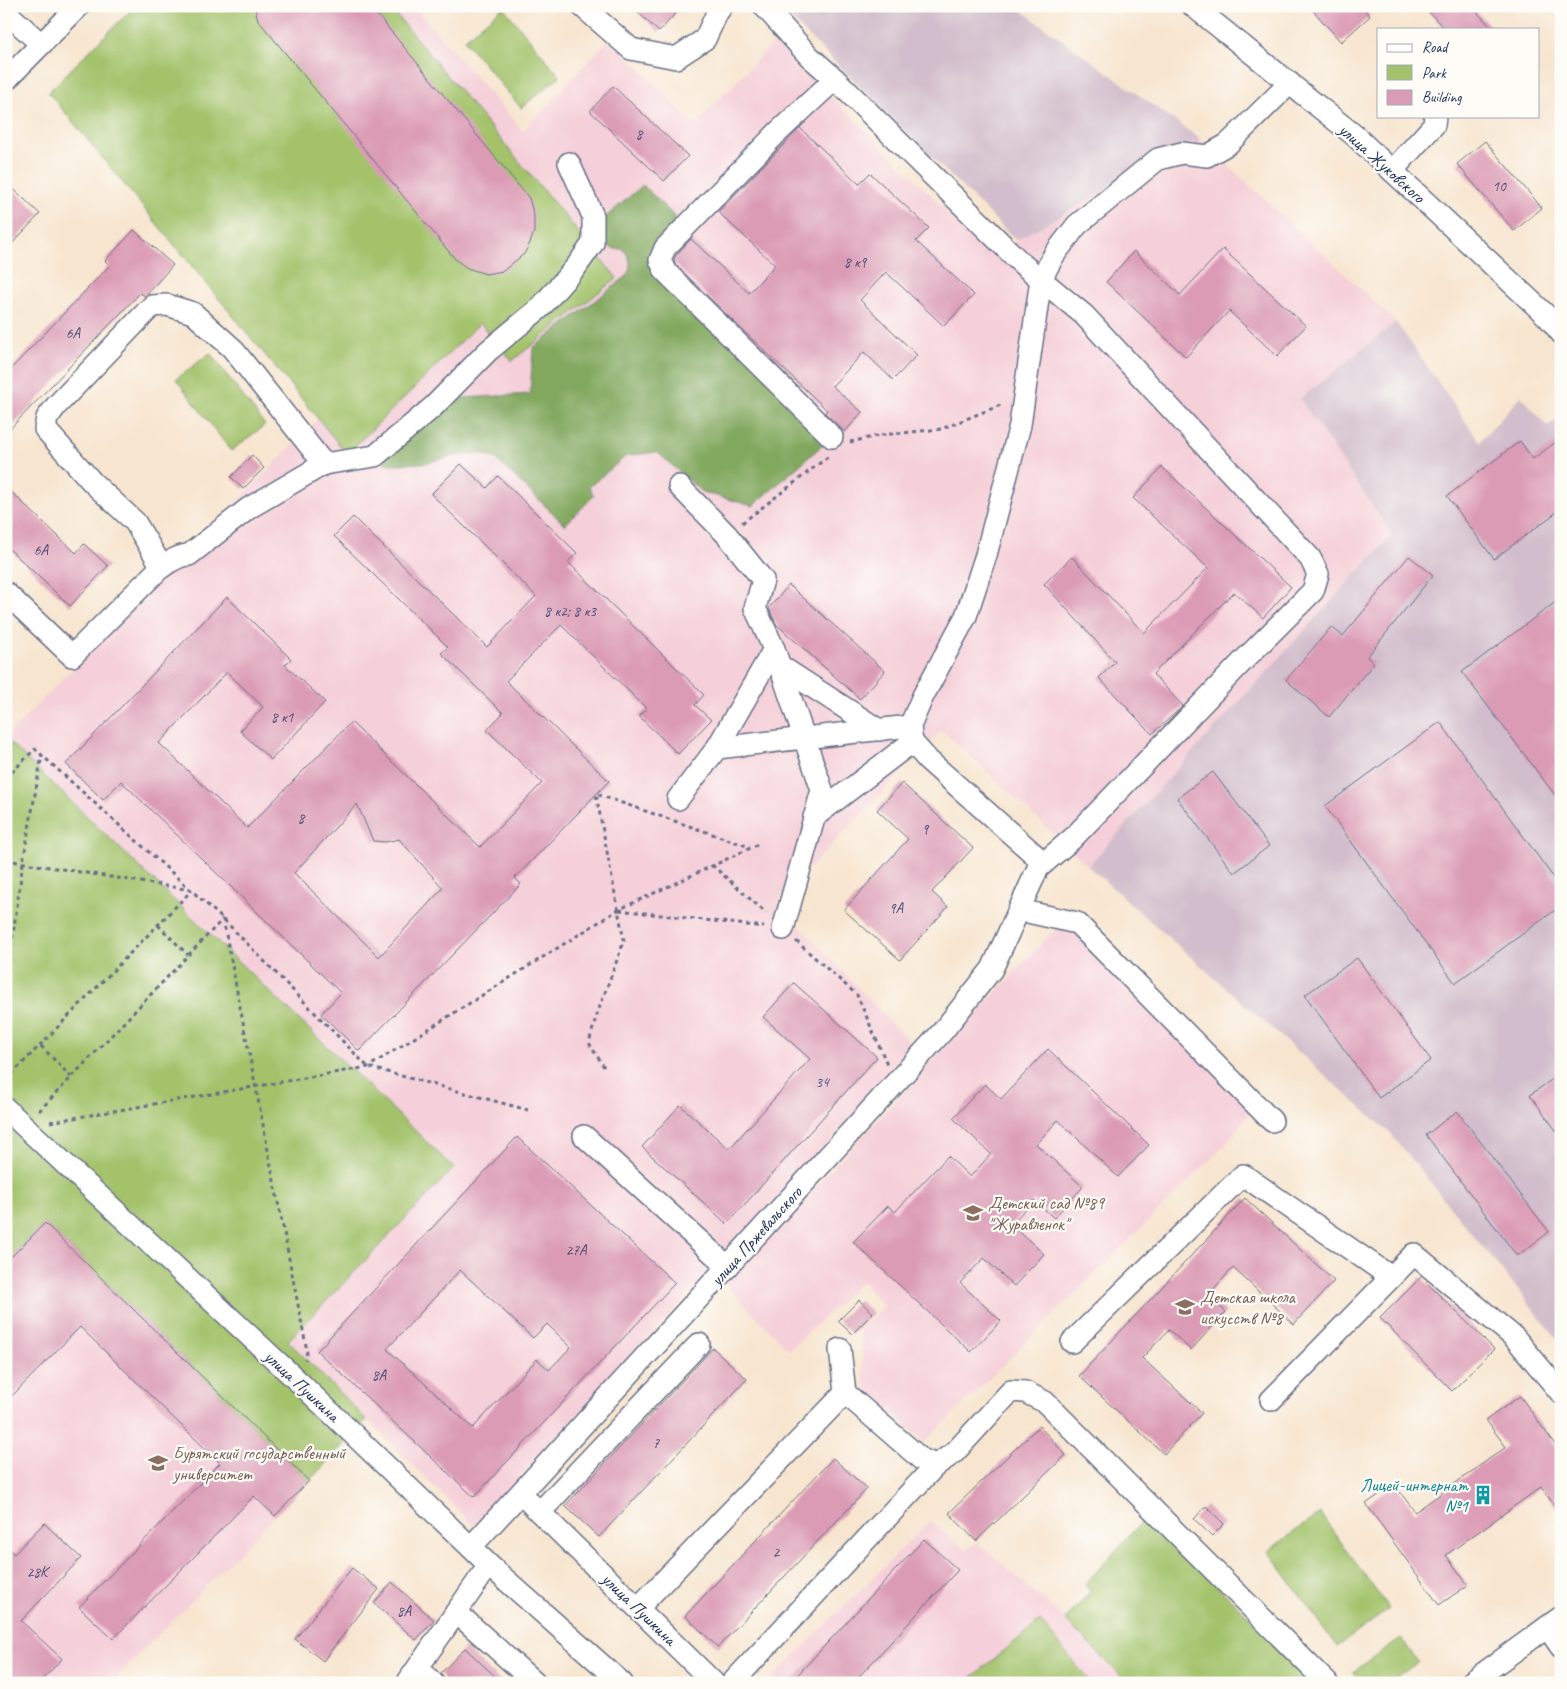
<svg xmlns="http://www.w3.org/2000/svg" width="1567" height="1689" font-family="Caveat,sans-serif">
  <style>
    .built { fill: #f5cfd9 }
    .industrial { fill: #d1bdcb }
    .green { fill: #a3c26b; stroke: #5f7864 }
    .forest { fill: #82a85f; stroke: #4e6c5e }
    .building { fill: #db9bb5; fill-rule: evenodd }
    .lines { fill: none; stroke-linecap: round; stroke-linejoin: round }
    .minor-casing { stroke: #686f86; stroke-width: 24 }
    .path { stroke: #686f86; stroke-width: 3; stroke-dasharray: 4 4; stroke-linecap: butt }
    .minor { stroke: #fff; stroke-width: 21 }
    .labels { text-anchor: middle; dominant-baseline: central; stroke-width: 4.5; stroke-linejoin: round; paint-order: stroke }
    .number-label { font-size: 15px; fill: #4b4a74 }
    .street-label { font-size: 18px; fill: #1b2f5e; stroke: #fdfcf7 }
    .education-label { font-size: 18px; fill: #785e54; stroke: #fdfcf7; text-anchor: start }
    .culture-label { font-size: 18px; fill: #0d838f; stroke: #fdfcf7; text-anchor: end }
  </style>
  <rect width="100%" height="100%" fill="#fdfcf7"/>
  <filter id="ink" filterUnits="userSpaceOnUse"><feTurbulence type="fractalNoise" baseFrequency=".02" numOctaves="2"/><feDisplacementMap in="SourceGraphic" scale="10" xChannelSelector="R" yChannelSelector="G"/><feConvolveMatrix kernelMatrix="1 2 1 2 8 2 1 2 1" color-interpolation-filters="sRGB"/></filter>
  <filter id="wash" filterUnits="userSpaceOnUse"><feTurbulence type="fractalNoise" baseFrequency=".0096" numOctaves="4" result="noise"/><feDisplacementMap in="SourceGraphic" scale="20" xChannelSelector="R" yChannelSelector="G"/><feGaussianBlur stdDeviation="1.12" result="paint"/><feColorMatrix in="noise" values="0 0 0 0 0 0 0 0 0 0 0 0 0 0 0 0 0 1.4 0 .05"/><feComposite in="paint" operator="in"/></filter>
  <g filter="url(#wash)">
    <rect width="100%" height="100%" fill="#f7e5cf"/>
    <g class="built">
      <path d="M 137,6 L 413,6 L 523,131 L 610,38 L 695,125 L 775,41 L 994,257 L 1016,240 L 1200,139 L 1396,322 L 1300,399 L 1392,535 L 1088,866 L 942,730 L 777,902 L 916,1049 L 474,1526 L 288,1341 L 454,1168 L 6,739 L 6,737 L 318,419 L 48,92 Z"/>
      <path d="M 1063,920 L 1257,1103 L 1224,1146 L 924,1443 L 865,1387 L 860,1330 L 884,1307 L 862,1281 L 789,1350 L 725,1284 Z"/>
      <path d="M 45,1223 L 309,1481 L 111,1683 L 6,1683 L 6,1262 Z"/>
      <path d="M 1145,1518 L 1319,1683 L 767,1683 L 930,1521 L 966,1550 L 977,1542 L 1065,1619 L 1090,1592 L 1085,1584 Z"/>
    </g>
    <g class="industrial">
      <path d="M 778,6 L 1015,6 L 1200,139 L 1016,240 Z"/>
      <path d="M 1396,322 L 1480,442 L 1521,396 L 1547,426 L 1561,418 L 1561,1343 L 1390,1133 L 1088,866 L 1392,535 L 1300,399 Z"/>
    </g>
    <g class="green">
      <path d="M 135,6 L 389,6 L 617,278 L 512,361 L 480,323 L 347,454 L 48,92 Z"/>
      <path d="M 503,7 L 560,76 L 521,108 L 464,40 Z"/>
      <path d="M 210,353 L 265,425 L 231,451 L 176,379 Z"/>
      <path d="M 6,739 L 454,1168 L 288,1341 L 367,1420 L 309,1481 L 45,1223 L 6,1262 Z"/>
      <path d="M 1320,1513 L 1389,1609 L 1337,1647 L 1268,1551 Z"/>
      <path d="M 1145,1518 L 1319,1683 L 1128,1683 L 1065,1620 L 1090,1592 L 1085,1584 Z"/>
      <path d="M 1040,1621 L 1091,1683 L 975,1683 L 971,1678 Z"/>
      <path d="M 1401,1638 L 1418,1662 L 1389,1683 L 1361,1683 L 1353,1672 Z"/>
    </g>
    <path class="forest" d="M 643,185 L 680,222 L 655,252 L 826,442 L 753,506 L 702,492 L 657,452 L 626,456 L 589,487 L 594,496 L 565,525 L 495,458 L 479,453 L 453,456 L 425,463 L 391,464 L 379,461 L 446,399 L 530,394 L 533,348 L 627,276 C 632,264 631,259 623,249 L 614,249 L 603,244 L 601,221 Z"/>
    <g id="blocks">
      <g class="building">
        <path d="M 254,6 L 370,6 L 529,198 L 534,216 L 534,232 L 530,243 L 524,254 L 503,271 L 486,274 L 467,268 L 455,259 L 258,20 Z"/>
        <path d="M 631,6 L 682,6 L 659,32 Z"/>
        <path d="M 1309,6 L 1362,6 L 1370,16 L 1341,42 Z"/>
        <path d="M 1423,6 L 1471,6 L 1493,29 L 1445,29 Z"/>
        <path d="M 613,86 L 688,156 L 664,181 L 590,111 Z"/>
        <path d="M 800,128 L 859,184 L 870,173 L 929,228 L 916,241 L 974,295 L 944,326 L 886,272 L 860,300 L 917,355 L 893,380 L 864,352 L 832,386 L 862,412 L 845,432 L 825,413 L 827,410 L 732,320 L 675,264 L 674,260 L 676,255 L 691,239 L 749,293 L 775,265 L 718,212 Z"/>
        <path d="M 1485,141 L 1542,208 L 1514,231 L 1457,164 Z"/>
        <path d="M 6,182 L 40,214 L 6,250 Z"/>
        <path d="M 134,230 L 173,265 L 145,296 L 140,293 L 6,433 L 6,374 L 110,265 L 105,261 Z"/>
        <path d="M 1223,249 L 1306,326 L 1277,356 L 1229,311 L 1186,357 L 1106,282 L 1134,251 L 1180,295 Z"/>
        <path d="M 1561,438 L 1561,509 L 1494,559 L 1447,496 L 1520,441 L 1533,459 Z"/>
        <path d="M 252,455 L 264,468 L 243,489 L 231,477 Z"/>
        <path d="M 461,464 L 487,488 L 498,476 L 577,553 L 568,562 L 704,695 L 695,705 L 711,720 L 678,754 L 639,716 L 647,709 L 561,625 L 506,681 L 609,781 L 515,878 L 521,884 L 359,1051 L 321,1014 L 341,993 L 121,781 L 103,800 L 66,764 L 227,597 L 291,659 L 285,665 L 325,702 L 271,760 L 240,731 L 263,707 L 227,672 L 159,743 L 247,828 L 351,722 L 480,847 L 542,783 L 487,730 L 503,713 L 441,653 L 448,647 L 334,536 L 353,517 L 487,647 L 536,596 L 431,494 ZM 357,804 L 373,841 L 386,842 L 399,839 L 443,888 L 379,957 L 294,873 Z"/>
        <path d="M 1162,467 L 1291,587 L 1263,618 L 1234,592 L 1153,674 L 1183,706 L 1152,734 L 1099,678 L 1115,662 L 1044,584 L 1072,557 L 1144,633 L 1208,568 L 1133,498 Z"/>
        <path d="M 6,487 L 76,553 L 84,544 L 108,566 L 70,606 L 6,546 Z"/>
        <path d="M 1409,556 L 1433,575 L 1367,657 L 1374,663 L 1329,717 L 1286,680 L 1331,627 L 1343,636 Z"/>
        <path d="M 789,585 L 885,671 L 860,699 L 776,624 L 769,608 Z"/>
        <path d="M 1561,598 L 1561,803 L 1462,672 Z"/>
        <path d="M 1440,722 L 1561,888 L 1561,906 L 1455,983 L 1325,806 Z"/>
        <path d="M 1213,772 L 1269,846 L 1234,873 L 1177,798 Z"/>
        <path d="M 902,783 L 973,848 L 932,892 L 948,907 L 900,960 L 844,910 L 908,839 L 877,810 Z"/>
        <path d="M 1357,958 L 1431,1060 L 1379,1098 L 1305,995 Z"/>
        <path d="M 794,983 L 877,1057 L 727,1224 L 642,1147 L 680,1105 L 729,1149 L 810,1059 L 763,1017 Z"/>
        <path d="M 1048,1049 L 1149,1145 L 1118,1177 L 1058,1120 L 1036,1144 L 1083,1187 L 1054,1218 L 1034,1200 L 1011,1224 L 1044,1254 L 1014,1286 L 984,1258 L 960,1283 L 1001,1321 L 971,1352 L 853,1242 L 888,1206 L 895,1212 L 948,1156 L 970,1177 L 991,1154 L 953,1118 L 985,1084 L 1001,1099 Z"/>
        <path d="M 1561,1073 L 1561,1137 L 1530,1095 Z"/>
        <path d="M 1457,1111 L 1549,1232 L 1517,1256 L 1426,1135 Z"/>
        <path d="M 517,1137 L 675,1283 L 474,1497 L 317,1351 ZM 460,1270 L 533,1338 L 547,1324 L 571,1347 L 549,1370 L 537,1359 L 473,1428 L 387,1349 Z"/>
        <path d="M 1245,1198 L 1334,1281 L 1294,1324 L 1233,1268 L 1208,1295 L 1226,1312 L 1191,1350 L 1169,1330 L 1142,1358 L 1202,1413 L 1164,1454 L 1079,1376 Z"/>
        <path d="M 45,1223 L 309,1481 L 275,1516 L 254,1496 L 113,1639 L 79,1607 L 220,1463 L 80,1327 L 6,1402 L 6,1262 Z"/>
        <path d="M 1421,1277 L 1494,1349 L 1452,1391 L 1380,1318 Z"/>
        <path d="M 859,1300 L 873,1313 L 852,1334 L 838,1321 Z"/>
        <path d="M 713,1348 L 747,1379 L 599,1537 L 565,1506 Z"/>
        <path d="M 1520,1396 L 1561,1453 L 1561,1514 L 1541,1487 L 1446,1555 L 1468,1585 L 1439,1605 L 1366,1504 L 1394,1484 L 1415,1512 L 1506,1447 L 1486,1420 Z"/>
        <path d="M 1039,1426 L 1066,1455 L 976,1541 L 949,1513 Z"/>
        <path d="M 833,1458 L 867,1489 L 718,1647 L 685,1616 Z"/>
        <path d="M 1206,1506 L 1224,1524 L 1212,1536 L 1194,1519 Z"/>
        <path d="M 44,1523 L 81,1558 L 21,1621 L 62,1659 L 39,1683 L 6,1683 L 6,1546 L 14,1554 Z"/>
        <path d="M 924,1539 L 958,1570 L 853,1683 L 790,1683 Z"/>
        <path d="M 352,1568 L 379,1589 L 323,1661 L 295,1639 Z"/>
        <path d="M 392,1582 L 434,1620 L 416,1640 L 374,1603 Z"/>
        <path d="M 465,1648 L 502,1683 L 445,1683 L 441,1673 Z"/>
      </g>
    </g>
  </g>
  <g filter="url(#ink)">
    <use href="#blocks" fill-opacity="0" stroke="#686f86" stroke-width="1"/>
    <g class="lines">
      <defs>
        <g id="minor">
          <path d="M 582,6 L 631,49 L 676,58 L 705,39 L 717,13 L 722,6"/>
          <path d="M 764,6 L 809,56 L 835,79 L 777,133 L 665,248 L 660,260 L 665,271 L 832,437"/>
          <path d="M 1193,6 L 1354,135 L 1548,317 L 1561,333"/>
          <path d="M 6,12 L 41,44"/>
          <path d="M 6,80 L 79,6"/>
          <path d="M 1392,171 L 1434,125 L 1435,116"/>
          <path d="M 679,486 L 727,535 L 763,580 L 755,608 L 774,649 L 822,790 L 783,929"/>
          <path d="M 162,567 L 135,522 L 93,483 L 45,429 L 47,418 L 56,406 L 152,306 L 167,305 L 193,313 L 232,348 L 324,464"/>
          <path d="M 6,593 L 72,656 L 159,569 C 168,563 178,555 189,555 L 249,508 L 324,464 L 375,456 L 433,407 L 488,351 L 540,308 L 576,267 L 593,243 L 593,216 L 569,163"/>
          <path d="M 780,666 L 879,730"/>
          <path d="M 717,748 L 774,649"/>
          <path d="M 678,799 L 717,748 L 910,726"/>
          <path d="M 814,817 L 912,742"/>
          <path d="M 1044,863 L 928,760 L 912,742 L 910,726 L 923,696 L 966,616 L 986,555 L 1020,425 L 1041,279 L 1054,255 L 1077,225 L 1158,159 L 1182,153 L 1207,156 L 1228,144 L 1290,83"/>
          <path d="M 1019,910 L 1077,923 L 1272,1121"/>
          <path d="M 6,1109 L 300,1383 L 489,1565 L 622,1683"/>
          <path d="M 584,1136 L 728,1267"/>
          <path d="M 1072,1342 L 1243,1175 L 1391,1277"/>
          <path d="M 840,1349 L 845,1393 L 921,1459 L 936,1465 L 954,1453 L 1011,1391 L 1025,1392 L 1045,1402 L 1327,1683"/>
          <path d="M 1271,1400 L 1414,1254 L 1515,1338 L 1561,1393"/>
          <path d="M 521,1494 L 714,1683"/>
          <path d="M 540,1512 L 699,1344"/>
          <path d="M 471,1547 L 942,1032 L 992,969 L 1038,868 L 1072,839 L 1243,661 L 1313,591 L 1318,574 L 1310,558 L 1084,315 L 1021,263 L 835,79"/>
          <path d="M 638,1608 L 845,1393"/>
          <path d="M 456,1612 L 535,1683"/>
          <path d="M 1547,1627 L 1561,1647"/>
          <path d="M 418,1668 L 433,1683"/>
          <path d="M 407,1683 L 489,1565"/>
          <path d="M 732,1683 L 936,1465"/>
          <path d="M 1470,1683 L 1561,1617"/>
        </g>
      </defs>
      <use href="#minor" class="minor-casing"/>
      <g class="path">
        <path d="M 850,442 L 882,435 L 941,429 L 1003,404"/>
        <path d="M 742,523 L 829,456"/>
        <path d="M 6,778 L 35,749 L 223,919 L 368,1067 L 528,1110"/>
        <path d="M 6,860 L 191,890"/>
        <path d="M 712,865 L 766,913"/>
        <path d="M 619,910 L 764,927"/>
        <path d="M 223,919 L 307,1351 L 305,1360"/>
        <path d="M 158,925 L 188,955"/>
        <path d="M 796,941 L 857,995 L 887,1064"/>
        <path d="M 6,986 L 23,862 L 42,755"/>
        <path d="M 41,1046 L 71,1077"/>
        <path d="M 604,1067 L 589,1043 L 596,1017 L 624,941 L 596,794 L 750,847"/>
        <path d="M 6,1080 L 192,890"/>
        <path d="M 39,1111 L 223,919"/>
        <path d="M 50,1122 L 368,1067 L 618,910 L 759,844"/>
      </g>
      <use href="#minor" class="minor"/>
    </g>
  </g>
  <defs>
    <symbol id="school-bare" viewBox="-9 -9 18 18"><path d="M0-5L7-2L0 1L-7-2ZM-4 1L0 2.5L4 1V4Q0 6-4 4Z" fill="#8d6e63" stroke="#fdfcf7" stroke-width="2.5" paint-order="stroke"/></symbol>
    <symbol id="university-bare" viewBox="-9 -9 18 18"><path d="M0-5L7-2L0 1L-7-2ZM-4 1L0 2.5L4 1V4Q0 6-4 4Z" fill="#8d6e63" stroke="#fdfcf7" stroke-width="2.5" paint-order="stroke"/></symbol>
    <symbol id="building-bare" viewBox="-9 -9 18 18"><path d="M-4-6H4V6H1V3H-1V6H-4ZM-2.5-4.3h1.7v1.8h-1.7ZM.8-4.3h1.7v1.8H.8ZM-2.5-1h1.7V.8h-1.7ZM.8-1h1.7V.8H.8Z" fill="#0f9aa8" stroke="#fdfcf7" stroke-width="2.5" paint-order="stroke"/></symbol>
  </defs>
  <g fill-rule="evenodd">
    <use href="#school-bare" x="959" y="1199" width="28" height="28"/>
    <use href="#school-bare" x="1171" y="1293" width="28" height="28"/>
    <use href="#university-bare" x="144" y="1449" width="28" height="28"/>
    <use href="#building-bare" x="1469" y="1481" width="28" height="28"/>
  </g>
  <g class="labels">
    <g class="number-label">
      <text x="639" y="134">8</text>
      <text x="1499" y="186">10</text>
      <text x="855" y="262">8 к9</text>
      <text x="73" y="333">6А</text>
      <text x="41" y="550">6А</text>
      <text x="570" y="611">8 к2; 8 к3</text>
      <text x="282" y="717">8 к1</text>
      <text x="301" y="818">8</text>
      <text x="925" y="829">9</text>
      <text x="896" y="908">9А</text>
      <text x="822" y="1082">34</text>
      <text x="576" y="1250">27А</text>
      <text x="379" y="1375">8А</text>
      <text x="656" y="1443">7</text>
      <text x="776" y="1552">2</text>
      <text x="37" y="1572">28К</text>
      <text x="404" y="1611">8А</text>
    </g>
    <g class="street-label">
      <text transform="translate(1382 163) rotate(42)">улица Жуковского</text>
      <text transform="translate(756 1236) rotate(-48)">улица Пржевальского</text>
      <text transform="translate(302 1386) rotate(43)">улица Пушкина</text>
      <text transform="translate(639 1609) rotate(44)">улица Пушкина</text>
    </g>
    <g class="education-label">
      <text x="988" y="1203">Детский сад №89<tspan x="988" dy="21">"Журавленок"</tspan></text>
      <text x="1200" y="1297">Детская школа<tspan x="1200" dy="21">искусств №8</tspan></text>
      <text x="173" y="1453">Бурятский государственный<tspan x="173" dy="21">университет</tspan></text>
    </g>
    <g class="culture-label">
      <text x="1468" y="1485">Лицей-интернат<tspan x="1468" dy="21">№1</tspan></text>
    </g>
  </g>
  <rect width="1567" height="1689" fill="none" stroke="#fdfcf7" stroke-width="25"/>
  <rect x="1377" y="28" width="162" height="90" fill="#fdfcf7" stroke="#a3aaba"/>
  <rect x="1387" y="44" width="25" height="8" fill="#ffffff" stroke="#a3aaba"/>
  <text x="1422" y="52" font-size="15" fill="#1b2f5e">Road</text>
  <rect x="1387" y="65" width="25" height="15" fill="#a3c26b" stroke="#a3aaba"/>
  <text x="1422" y="78" font-size="15" fill="#1b2f5e">Park</text>
  <rect x="1387" y="90" width="25" height="15" fill="#db9bb5" stroke="#a3aaba"/>
  <text x="1422" y="102" font-size="15" fill="#1b2f5e">Building</text>
</svg>
